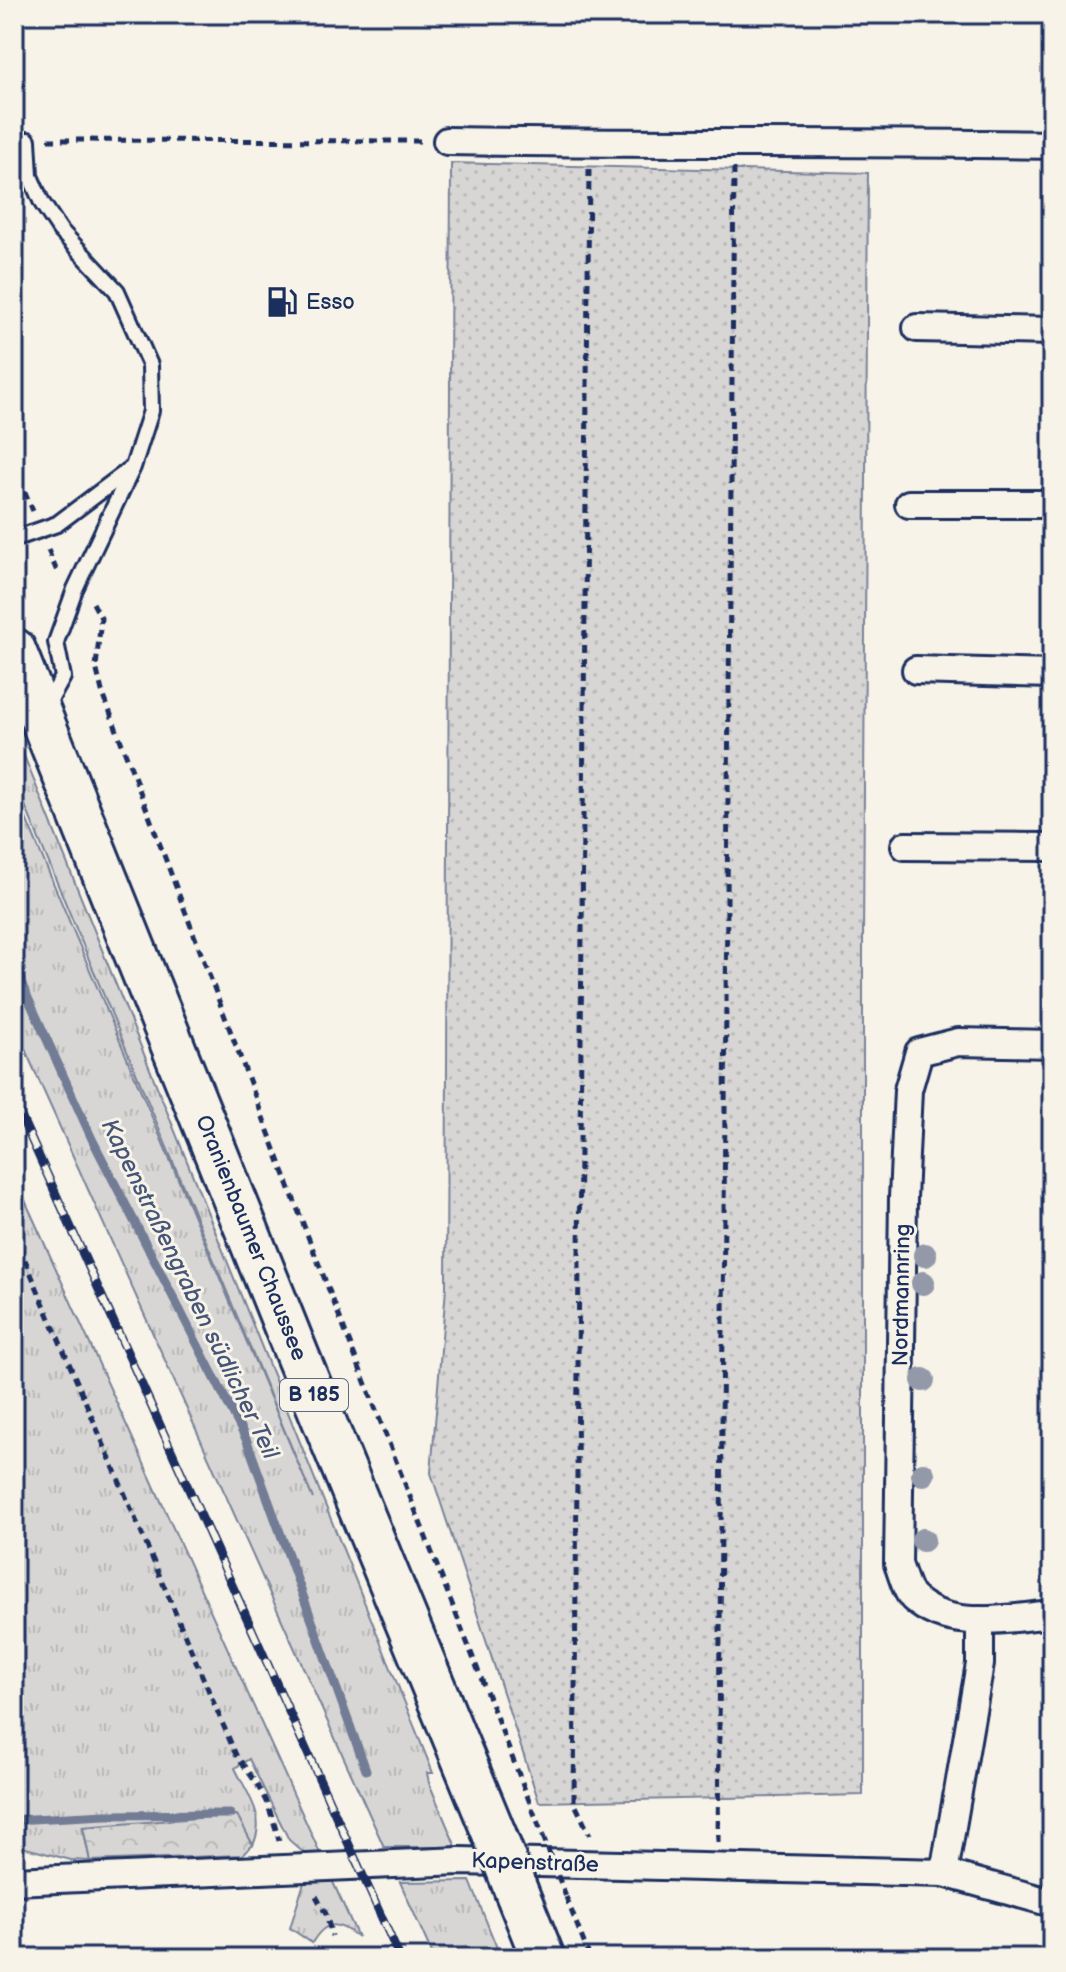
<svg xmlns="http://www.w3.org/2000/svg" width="1066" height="1972" font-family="'Balsamiq Sans',sans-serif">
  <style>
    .grass { fill: url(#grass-tufts); stroke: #798299; stroke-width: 2 }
    .forest { fill: url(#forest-crowns); stroke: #798299; stroke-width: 2 }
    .park { fill: url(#park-dots); stroke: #798299; stroke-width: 2 }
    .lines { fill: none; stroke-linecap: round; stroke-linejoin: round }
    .stream { stroke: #727c95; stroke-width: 9 }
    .service-casing { stroke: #1b2f5e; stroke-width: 20 }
    .minor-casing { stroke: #1b2f5e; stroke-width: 32 }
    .primary-casing { stroke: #1b2f5e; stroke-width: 48 }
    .path { stroke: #1b2f5e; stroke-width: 5; stroke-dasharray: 8 6; stroke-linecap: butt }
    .service { stroke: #f7f3e8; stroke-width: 14 }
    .minor { stroke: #f7f3e8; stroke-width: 26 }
    .primary { stroke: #f7f3e8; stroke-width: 42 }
    .rail-casing { stroke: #1b2f5e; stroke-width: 9 }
    .rail { stroke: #f7f3e8; stroke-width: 6; stroke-dasharray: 18; stroke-linecap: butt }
    .primary-bridge-casing { stroke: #1b2f5e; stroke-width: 48; stroke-linecap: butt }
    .path-bridge { stroke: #1b2f5e; stroke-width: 5; stroke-dasharray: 8 6; stroke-linecap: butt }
    .primary-bridge { stroke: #f7f3e8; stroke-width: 42 }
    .tree { fill: #9399a9 }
    .labels { text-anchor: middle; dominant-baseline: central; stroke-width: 6; stroke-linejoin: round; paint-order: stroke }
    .shield { fill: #f7f3e8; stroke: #5d6a87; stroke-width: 2 }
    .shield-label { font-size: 20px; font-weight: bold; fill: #1b2f5e }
    .poi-label { font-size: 22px; fill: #1b2f5e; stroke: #f7f3e8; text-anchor: start }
    .street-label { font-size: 22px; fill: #1b2f5e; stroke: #f7f3e8 }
    .water-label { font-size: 24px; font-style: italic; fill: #465679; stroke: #f7f3e8 }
  </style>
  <defs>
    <pattern id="grass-tufts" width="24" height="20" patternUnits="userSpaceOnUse" patternTransform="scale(2)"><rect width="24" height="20" fill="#d7d6d4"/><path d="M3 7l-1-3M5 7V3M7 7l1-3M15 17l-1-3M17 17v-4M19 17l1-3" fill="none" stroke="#b8b8b8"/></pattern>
    <pattern id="forest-crowns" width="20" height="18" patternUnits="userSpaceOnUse" patternTransform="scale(2)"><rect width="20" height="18" fill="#d7d6d4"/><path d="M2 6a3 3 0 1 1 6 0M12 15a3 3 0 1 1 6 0" fill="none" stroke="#b8b8b8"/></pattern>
    <pattern id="park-dots" width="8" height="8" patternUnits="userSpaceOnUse" patternTransform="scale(2)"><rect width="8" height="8" fill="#d7d6d4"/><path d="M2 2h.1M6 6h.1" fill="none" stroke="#b8b8b8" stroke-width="1.8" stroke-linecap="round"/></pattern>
  </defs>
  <rect width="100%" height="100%" fill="#f7f3e8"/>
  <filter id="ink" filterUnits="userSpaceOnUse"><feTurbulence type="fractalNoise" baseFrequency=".0125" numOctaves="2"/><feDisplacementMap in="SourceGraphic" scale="16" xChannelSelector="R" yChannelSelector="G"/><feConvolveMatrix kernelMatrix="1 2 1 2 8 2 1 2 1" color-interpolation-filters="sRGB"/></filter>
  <g filter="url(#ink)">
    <g class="grass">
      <path d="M 14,731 L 433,1773 L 427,1773 L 429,1783 L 456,1847 L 384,1847 L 14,1025 L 14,790 L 313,1499 L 14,779 Z"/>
      <path d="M 14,1176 L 320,1853 L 305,1854 L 289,1840 L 249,1759 L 235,1768 C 247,1794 267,1816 253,1845 L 236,1815 L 83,1828 L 90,1861 L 71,1860 L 14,1845 Z"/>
      <path d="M 306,1876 L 332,1880 L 358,1937 C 338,1922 326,1919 312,1943 L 290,1928 Z"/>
      <path d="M 470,1881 L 501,1958 L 434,1958 L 400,1882 Z"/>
    </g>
    <path class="forest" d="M 237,1815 L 253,1845 L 242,1855 L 90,1861 L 83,1827 Z"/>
    <path class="park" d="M 451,163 L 868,173 L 863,941 L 863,1795 L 539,1802 L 431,1473 L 446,1288 Z"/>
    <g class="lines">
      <g class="stream">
        <path d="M 14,967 L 92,1139 L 247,1441 L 366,1770"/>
        <path d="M 14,1820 L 105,1815 L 230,1814"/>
      </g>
      <defs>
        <g id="service">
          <path d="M 14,141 L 28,140 L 30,176 L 42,203 L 60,230 L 117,291 L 150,365 L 151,411 L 133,467 L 75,589 L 56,642 L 63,677 L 45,709"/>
          <path d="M 14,539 L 57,524 L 129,470"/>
        </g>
        <g id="minor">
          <path d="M 447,141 C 649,145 850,141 1052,145"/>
          <path d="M 917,328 L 1052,331"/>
          <path d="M 909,504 L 1052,504"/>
          <path d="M 916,670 L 1052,674"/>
          <path d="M 905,846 L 1052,847"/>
          <path d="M 1052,1044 L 958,1042 L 919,1052 L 908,1090 L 903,1198 L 898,1564 C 902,1574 906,1591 913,1598 C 949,1632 1008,1618 1052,1614"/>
          <path d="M 944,1873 L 980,1664 L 980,1620"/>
          <path d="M 14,1881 L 460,1861 L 944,1873 L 1052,1903"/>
        </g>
        <g id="primary">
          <path d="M 14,650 L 297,1355 L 495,1836"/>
          <path d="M 517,1893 L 543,1958"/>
        </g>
      </defs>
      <use href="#service" class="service-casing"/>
      <use href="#minor" class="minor-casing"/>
      <use href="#primary" class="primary-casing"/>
      <g class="path">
        <path d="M 48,140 L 422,141"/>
        <path d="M 589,169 L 574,1802 L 590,1835"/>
        <path d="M 14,466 L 33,511"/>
        <path d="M 48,550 L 58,574"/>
        <path d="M 93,603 L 101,618 L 96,667 L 102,691 L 307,1234 L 543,1836"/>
        <path d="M 14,1234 L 236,1755 C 260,1787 269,1801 279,1841"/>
        <path d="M 718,1842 L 734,168"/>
        <path d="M 316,1896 L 326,1914 L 332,1936"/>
        <path d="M 566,1897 L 590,1958"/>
      </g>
      <use href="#service" class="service"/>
      <use href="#minor" class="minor"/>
      <use href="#primary" class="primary"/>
      <defs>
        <path id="rail" d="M 14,1101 L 400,1958"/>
      </defs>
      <use href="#rail" class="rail-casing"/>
      <use href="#rail" class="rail"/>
      <defs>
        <path id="primary-bridge" d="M 495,1836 L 517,1893"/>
      </defs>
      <use href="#primary-bridge" class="primary-bridge-casing"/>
      <path class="path-bridge" d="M 543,1836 L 566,1897"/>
      <use href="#primary-bridge" class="primary-bridge"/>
    </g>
    <g class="tree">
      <circle cx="925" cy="1255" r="12"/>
      <circle cx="923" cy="1283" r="12"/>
      <circle cx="923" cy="1380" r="12"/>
      <circle cx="923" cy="1474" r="12"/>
      <circle cx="923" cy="1540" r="12"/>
    </g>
  </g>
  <defs>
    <symbol id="fuel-bare" viewBox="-9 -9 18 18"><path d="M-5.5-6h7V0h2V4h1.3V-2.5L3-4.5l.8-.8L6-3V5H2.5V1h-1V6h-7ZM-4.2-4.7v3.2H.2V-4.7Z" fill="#1b2f5e" stroke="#f7f3e8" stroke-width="2.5" paint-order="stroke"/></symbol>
  </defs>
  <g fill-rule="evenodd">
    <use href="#fuel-bare" x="260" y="280" width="44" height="44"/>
  </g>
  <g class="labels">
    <rect class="shield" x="280" y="1379" width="68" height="32" rx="6"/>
    <g class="shield-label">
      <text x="314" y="1395">B 185</text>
    </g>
    <g class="poi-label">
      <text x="306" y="302">Esso</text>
    </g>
    <g class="street-label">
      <text transform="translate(251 1238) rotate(68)">Oranienbaumer Chaussee</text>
      <text transform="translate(902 1295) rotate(-89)">Nordmannring</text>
      <text transform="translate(535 1863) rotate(2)">Kapenstraße</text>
    </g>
    <g class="water-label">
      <text transform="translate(190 1289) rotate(64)">Kapenstraßengraben südlicher Teil</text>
    </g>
  </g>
  <rect width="1066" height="1972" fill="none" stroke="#f7f3e8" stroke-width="48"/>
  <rect x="24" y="24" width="1018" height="1924" fill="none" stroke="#1b2f5e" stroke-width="3" filter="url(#ink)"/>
</svg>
